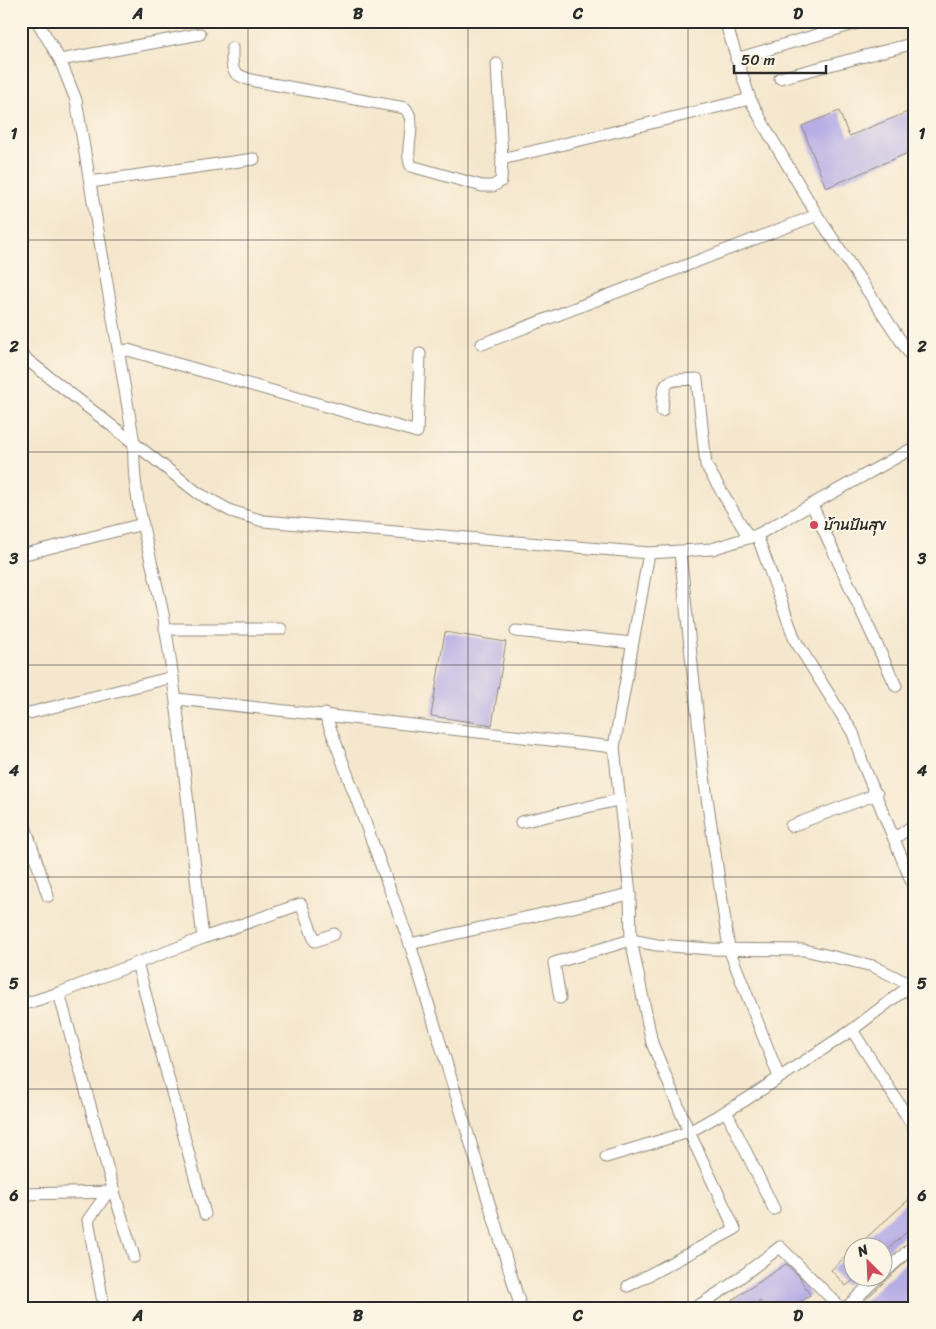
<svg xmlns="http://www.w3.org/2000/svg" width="936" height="1329" font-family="Sriracha,'Playpen Sans Thai',sans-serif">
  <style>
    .building { fill: #b6ade5 }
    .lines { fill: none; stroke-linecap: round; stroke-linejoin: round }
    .minor-casing { stroke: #90897c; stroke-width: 13 }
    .minor { stroke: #fff; stroke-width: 11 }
    .grid { fill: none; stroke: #2b2b2b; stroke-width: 1; stroke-opacity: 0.55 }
    .poi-dot { fill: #d1495b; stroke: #fcf5e5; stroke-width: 2 }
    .labels { text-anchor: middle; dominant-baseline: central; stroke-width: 4; stroke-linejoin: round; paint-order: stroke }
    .poi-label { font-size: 15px; fill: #2b2b2b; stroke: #fcf5e5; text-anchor: start }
    .neatline { fill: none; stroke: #2b2b2b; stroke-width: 2 }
    .grid-label { font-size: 16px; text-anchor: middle; font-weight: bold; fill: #2b2b2b }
  </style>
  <rect width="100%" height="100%" fill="#fcf5e5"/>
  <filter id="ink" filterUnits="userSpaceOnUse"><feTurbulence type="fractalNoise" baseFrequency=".02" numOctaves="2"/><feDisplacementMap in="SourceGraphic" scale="10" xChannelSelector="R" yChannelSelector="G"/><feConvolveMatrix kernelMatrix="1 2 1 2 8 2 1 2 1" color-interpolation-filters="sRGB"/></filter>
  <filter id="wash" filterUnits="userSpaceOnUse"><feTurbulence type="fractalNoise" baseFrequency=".0096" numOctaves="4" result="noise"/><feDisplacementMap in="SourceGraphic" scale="20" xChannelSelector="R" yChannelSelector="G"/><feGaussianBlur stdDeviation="1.12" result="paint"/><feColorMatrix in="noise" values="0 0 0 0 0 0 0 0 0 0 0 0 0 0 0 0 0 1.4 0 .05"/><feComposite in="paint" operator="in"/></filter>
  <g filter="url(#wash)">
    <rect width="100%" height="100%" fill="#f5e7cd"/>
    <g id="blocks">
      <g class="building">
        <path d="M 915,109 L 915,150 L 826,188 L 802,126 L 839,111 L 849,136 Z"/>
        <path d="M 445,632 L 506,642 L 492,725 L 431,716 Z"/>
        <path d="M 915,1194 L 915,1224 L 898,1240 L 884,1253 L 884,1246 L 857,1246 Z"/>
        <path d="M 854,1249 L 854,1280 L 846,1286 L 831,1270 Z"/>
        <path d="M 915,1254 L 915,1308 L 857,1308 L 886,1280 Z"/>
        <path d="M 786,1264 L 799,1276 L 810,1295 L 792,1308 L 764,1308 L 760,1301 L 750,1308 L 720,1308 Z"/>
      </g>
    </g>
  </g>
  <g filter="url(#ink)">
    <use href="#blocks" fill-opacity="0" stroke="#90897c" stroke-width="1"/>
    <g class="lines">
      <defs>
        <g id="minor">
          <path d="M 725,21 L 750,99 L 765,127 L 817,215 L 915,362"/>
          <path d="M 232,48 C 232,72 230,74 255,81 L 405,108 C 419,123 403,149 411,166 L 482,186 L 493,186 L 501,181 L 502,159 L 497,64"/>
          <path d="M 736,59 L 864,21"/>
          <path d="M 60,60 L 200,34"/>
          <path d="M 780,78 L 915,43"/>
          <path d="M 502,159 L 750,99"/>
          <path d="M 90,182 L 254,159"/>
          <path d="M 482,344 L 817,215"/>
          <path d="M 120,351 L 128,350 L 417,432 L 420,354"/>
          <path d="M 21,355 L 198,493 L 231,511 L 263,521 L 649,553 L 712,549 L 757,535 L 915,447"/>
          <path d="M 662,411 C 664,378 664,380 697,379 L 706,465 L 749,538"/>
          <path d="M 812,505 L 896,686"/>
          <path d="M 757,535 L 795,640 L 853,733 L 863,764 L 915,890"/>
          <path d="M 680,552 L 704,777 L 729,949 L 779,1077"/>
          <path d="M 649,553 L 614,747 L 630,894 L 631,940 L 657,945 L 711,949 L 804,950 L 873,966 L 915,987"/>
          <path d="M 21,555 L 143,524"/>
          <path d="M 165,629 L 281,629"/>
          <path d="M 516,631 L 632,643"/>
          <path d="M 177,699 L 614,747"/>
          <path d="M 325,714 L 410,944 L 521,1308"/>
          <path d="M 21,715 L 173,677"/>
          <path d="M 21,814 L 48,896"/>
          <path d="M 521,822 L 618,800"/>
          <path d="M 791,826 L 877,794"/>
          <path d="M 895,838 L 915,824"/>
          <path d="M 203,938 L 301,904 L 315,941 L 334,934"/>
          <path d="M 410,944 L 630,894"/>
          <path d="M 137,963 L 205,1214"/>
          <path d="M 59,993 L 114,1192"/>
          <path d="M 560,998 L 554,963 L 631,940 L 652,1043 L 689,1132 L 735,1229 L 628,1286"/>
          <path d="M 21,1005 L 59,993 L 203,938 C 190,833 182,729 165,625 C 155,564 131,505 134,443 L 76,100 L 60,60 L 37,21"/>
          <path d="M 852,1030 L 915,1129"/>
          <path d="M 726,1111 L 774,1209"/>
          <path d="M 606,1157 L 689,1132 L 744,1101 L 852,1030 L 911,985"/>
          <path d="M 21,1194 L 114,1192 L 134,1257"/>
          <path d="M 884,1273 L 915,1244"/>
          <path d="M 102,1297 L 88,1220 L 108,1192"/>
          <path d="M 695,1308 L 729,1286 L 780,1247 L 841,1308"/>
          <path d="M 846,1308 L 879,1276"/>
        </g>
      </defs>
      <use href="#minor" class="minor-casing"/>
      <use href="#minor" class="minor"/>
    </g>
  </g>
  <path class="grid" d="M 248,21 L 248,1308M 468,21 L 468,1308M 688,21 L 688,1308M 21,240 L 915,240M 21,452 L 915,452M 21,665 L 915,665M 21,877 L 915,877M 21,1089 L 915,1089"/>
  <circle class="poi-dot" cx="814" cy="525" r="5"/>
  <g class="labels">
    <g class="poi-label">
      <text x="824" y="525">บ้านปันสุข</text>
    </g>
  </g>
  <rect width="936" height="1329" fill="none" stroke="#fcf5e5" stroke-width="55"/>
  <g transform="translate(868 1262) rotate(336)"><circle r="24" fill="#fcf5e5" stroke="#a8a49b"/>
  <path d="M0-4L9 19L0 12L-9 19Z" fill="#d1495b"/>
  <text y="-8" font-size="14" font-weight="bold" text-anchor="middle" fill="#2b2b2b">N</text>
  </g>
  <path d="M734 65v8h92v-8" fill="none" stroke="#2b2b2b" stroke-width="2.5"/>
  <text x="741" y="65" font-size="15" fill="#2b2b2b" stroke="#fcf5e5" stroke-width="4" paint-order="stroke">50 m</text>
  <rect x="28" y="28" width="880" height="1274" class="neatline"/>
  <g class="grid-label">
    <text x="138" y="19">A</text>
    <text x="358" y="19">B</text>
    <text x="578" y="19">C</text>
    <text x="798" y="19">D</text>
    <text x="14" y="139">1</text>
    <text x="922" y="139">1</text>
    <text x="14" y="352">2</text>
    <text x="922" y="352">2</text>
    <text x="14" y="564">3</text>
    <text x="922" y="564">3</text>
    <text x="14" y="776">4</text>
    <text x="922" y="776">4</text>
    <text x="14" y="989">5</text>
    <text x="922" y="989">5</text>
    <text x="14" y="1201">6</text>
    <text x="922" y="1201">6</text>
    <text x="138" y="1321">A</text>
    <text x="358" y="1321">B</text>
    <text x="578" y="1321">C</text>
    <text x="798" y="1321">D</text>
  </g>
</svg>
